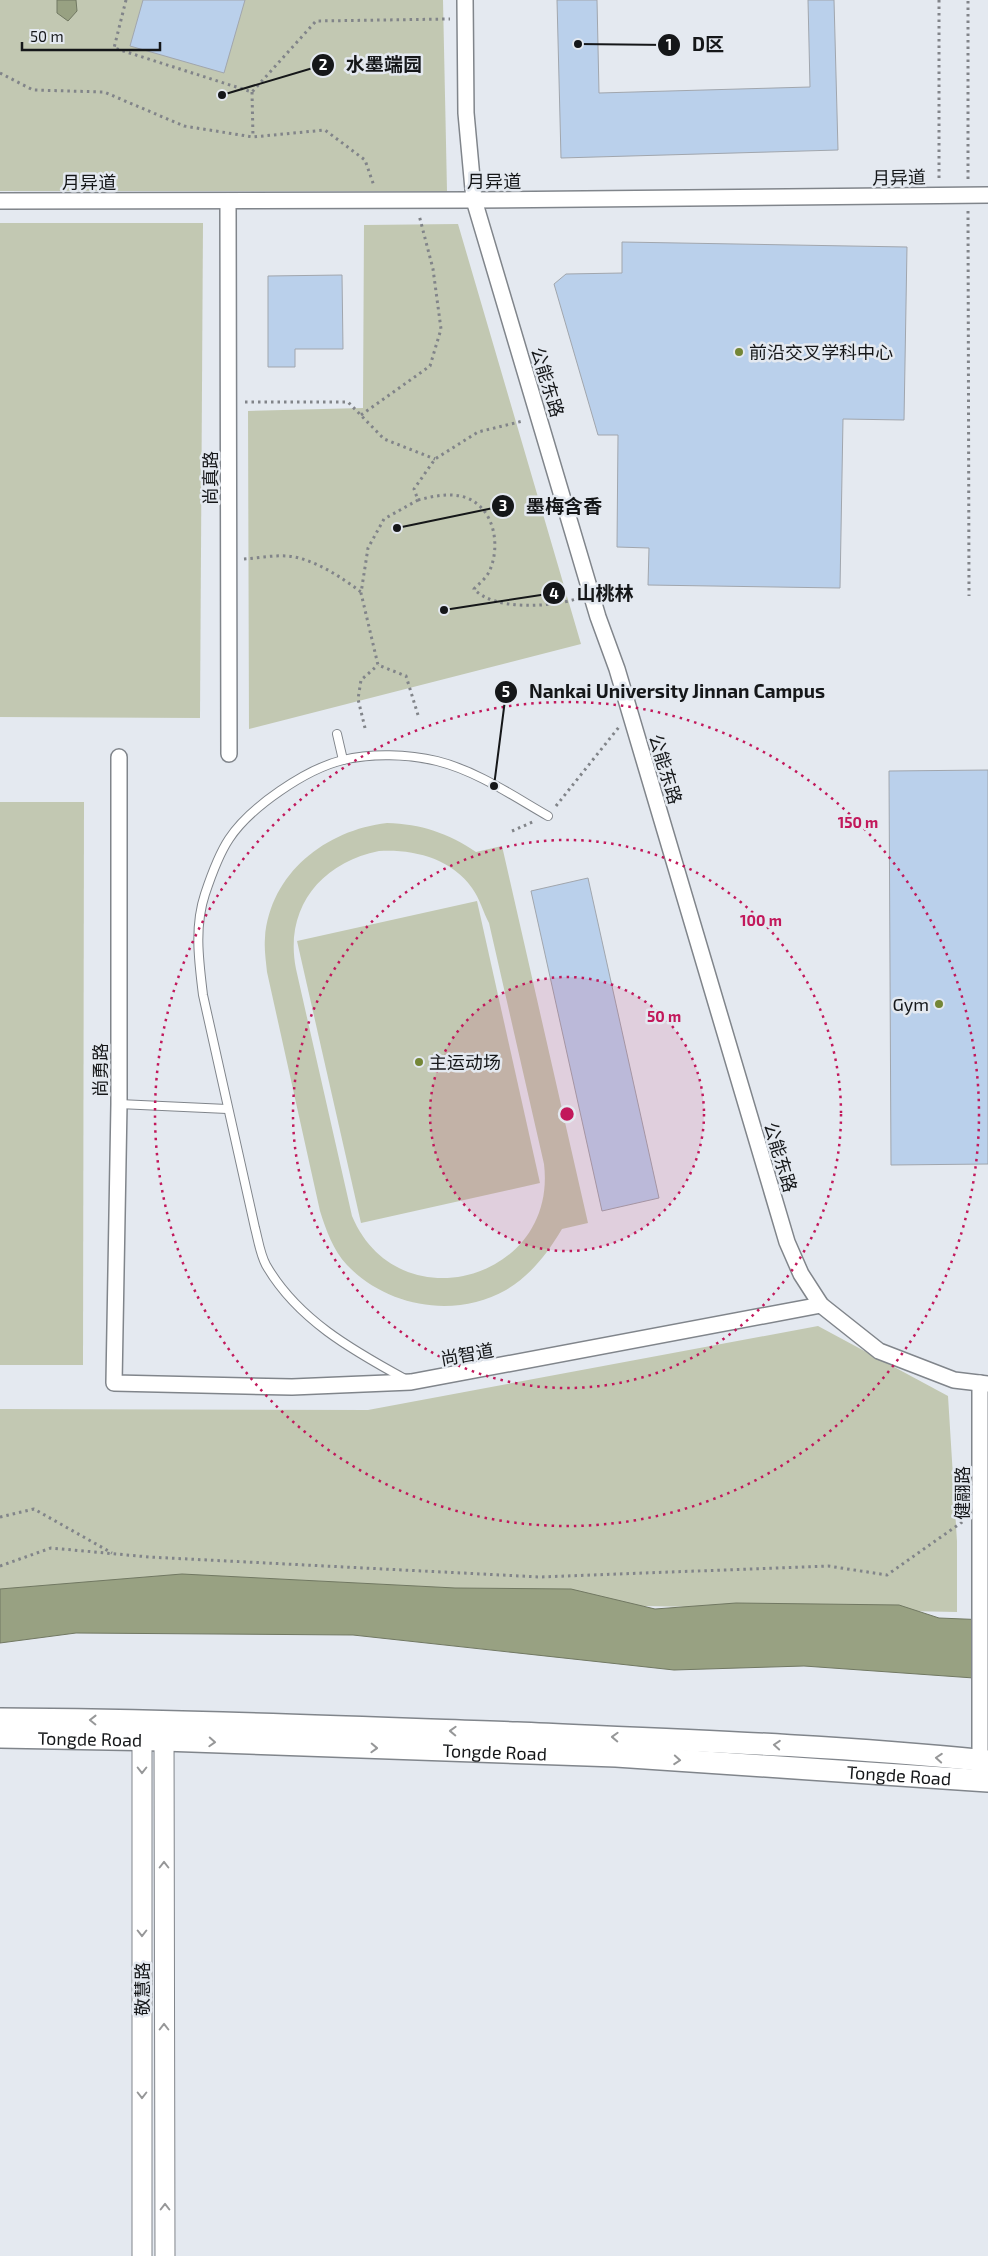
<svg xmlns="http://www.w3.org/2000/svg" width="988" height="2256" font-family="'Exo 2','Noto Sans SC',sans-serif">
  <style>
    .green { fill: #c2c8b2; fill-rule: evenodd }
    .water { fill: #98a182; stroke: #717862 }
    .building { fill: #bad0eb; stroke: #a1a6ad }
    .lines { fill: none; stroke-linecap: round; stroke-linejoin: round }
    .service-casing { stroke: #80858b; stroke-width: 10 }
    .minor-casing { stroke: #80858b; stroke-width: 18 }
    .tertiary-casing { stroke: #80858b; stroke-width: 21 }
    .secondary-casing { stroke: #80858b; stroke-width: 24 }
    .path { stroke: #818489; stroke-width: 3; stroke-dasharray: 2.5 4; stroke-linecap: butt }
    .service { stroke: #fff; stroke-width: 8 }
    .minor { stroke: #fff; stroke-width: 15 }
    .tertiary { stroke: #fff; stroke-width: 19 }
    .secondary { stroke: #fff; stroke-width: 21 }
    .oneway { stroke: #969798 }
    .ring { fill: none; stroke: #c2185b; stroke-width: 2.5; stroke-dasharray: 2.5 5 }
    .poi-dot { fill: #748636; stroke: #e4e9f0; stroke-width: 2 }
    .labels { text-anchor: middle; dominant-baseline: central; stroke-width: 5; stroke-linejoin: round; paint-order: stroke }
    .street-label { font-size: 18px; fill: #151719; stroke: #e4e9f0 }
    .poi-label { font-size: 18px; fill: #151719; stroke: #e4e9f0; text-anchor: start }
    .centre { fill: #c2185b; stroke: #e4e9f0; stroke-width: 2.5 }
    .ring-label { font-size: 15px; text-anchor: middle; font-weight: bold; fill: #c2185b; stroke: #e4e9f0; stroke-width: 5; stroke-linejoin: round; paint-order: stroke }
    .leader { fill: none; stroke: #151719; stroke-width: 2 }
    .callout-dot { fill: #151719; stroke: #e4e9f0; stroke-width: 2 }
    .mark-label { font-size: 15px; text-anchor: middle; font-weight: bold; fill: #fff }
    .callout-label { font-size: 19px; text-anchor: middle; font-weight: bold; fill: #151719; stroke: #e4e9f0; stroke-width: 5; stroke-linejoin: round; paint-order: stroke }
  </style>
  <rect width="100%" height="100%" fill="#e4e9f0"/>
  <g class="green">
    <path d="M 0,0 L 443,0 L 447,191 L 0,191 Z"/>
    <path d="M 0,223 L 203,223 L 200,718 L 0,717 Z"/>
    <path d="M 458,224 L 581,644 L 249,729 L 248,411 L 363,408 L 364,225 Z"/>
    <path d="M 0,802 L 84,802 L 83,1365 L 0,1365 Z"/>
    <path d="M 387,823 C 421,824 448,833 476,852 L 502,846 L 588,1223 L 562,1229 C 547,1254 531,1275 506,1290 C 455,1319 387,1307 347,1265 C 333,1250 326,1230 320,1211 L 267,972 C 266,961 264,949 265,938 C 270,873 326,830 387,823 ZM 379,851 C 413,849 451,858 472,888 C 480,899 483,912 489,923 L 544,1164 C 558,1281 397,1324 352,1216 L 296,969 C 284,909 320,863 379,851 Z"/>
    <path d="M 477,901 L 540,1183 L 361,1223 L 297,941 Z"/>
    <path d="M 818,1326 L 948,1396 L 957,1541 L 957,1612 L 0,1594 L 0,1409 L 368,1410 Z"/>
  </g>
  <g class="water">
    <path d="M 57,0 L 76,0 L 77,11 L 68,21 L 57,13 Z"/>
    <path d="M 182,1574 L 455,1588 L 571,1589 L 655,1609 L 736,1603 L 899,1605 L 939,1618 L 988,1620 L 988,1679 L 804,1666 L 674,1670 L 353,1635 L 76,1633 L 0,1643 L 0,1589 Z"/>
  </g>
  <g class="building">
    <path d="M 143,0 L 245,0 L 224,73 L 130,46 Z"/>
    <path d="M 557,0 L 597,0 L 599,93 L 810,87 L 808,0 L 834,0 L 838,150 L 561,158 Z"/>
    <path d="M 622,242 L 907,247 L 904,420 L 843,419 L 840,588 L 648,585 L 649,548 L 617,547 L 618,435 L 598,435 L 554,284 L 566,274 L 622,273 Z"/>
    <path d="M 342,275 L 343,349 L 295,349 L 295,367 L 268,367 L 268,276 Z"/>
    <path d="M 988,770 L 988,1164 L 891,1165 L 889,771 Z"/>
    <path d="M 588,878 L 659,1198 L 602,1211 L 531,891 Z"/>
  </g>
  <g class="lines">
    <defs>
      <g id="service">
        <path d="M 337,734 L 343,760"/>
        <path d="M 119,1104 L 227,1109"/>
        <path d="M 405,1379 C 352,1350 297,1319 266,1265 C 260,1254 258,1239 255,1228 L 203,995 C 199,962 194,927 205,894 C 211,876 219,854 229,839 C 250,807 306,769 343,760 C 371,753 408,754 437,761 C 477,771 513,796 548,816"/>
      </g>
      <g id="minor">
        <path d="M 465,0 L 466,113 L 474,200 L 598,617 L 617,669 L 787,1242 L 801,1274 L 821,1305 L 879,1351 L 954,1380 L 988,1384"/>
        <path d="M 0,201 L 474,200 L 988,195"/>
        <path d="M 228,201 L 229,754"/>
        <path d="M 119,757 L 119,1104 L 114,1383 L 292,1387 L 411,1382 L 821,1305"/>
        <path d="M 980,1383 L 980,1769"/>
      </g>
      <g id="tertiary">
        <path d="M 142,1725 L 142,2256"/>
        <path d="M 164,1725 L 165,2256"/>
      </g>
      <g id="secondary">
        <path d="M 0,1719 C 172,1720 345,1727 517,1733 C 674,1740 832,1745 988,1761"/>
        <path id="s1" d="M 0,1737 L 163,1740 L 616,1756 L 988,1781"/>
      </g>
    </defs>
    <use href="#service" class="service-casing"/>
    <use href="#minor" class="minor-casing"/>
    <use href="#tertiary" class="tertiary-casing"/>
    <use href="#secondary" class="secondary-casing"/>
    <g class="path">
      <path d="M 126,0 L 114,48 L 252,92 L 316,21 L 450,19"/>
      <path d="M 939,0 L 939,179"/>
      <path d="M 0,73 L 33,90 L 104,92 L 184,126 L 253,137 L 325,130 L 365,160 L 374,186"/>
      <path d="M 252,92 L 253,137"/>
      <path d="M 968,179 L 968,0"/>
      <path d="M 968,211 L 969,596"/>
      <path d="M 245,402 L 348,402 L 384,439 L 435,459"/>
      <path d="M 361,415 L 430,366 L 441,329 L 433,269 L 419,215"/>
      <path d="M 418,500 C 434,496 451,492 467,498 C 495,509 501,547 489,572 C 486,578 479,584 474,589 C 494,611 550,607 576,599"/>
      <path d="M 244,559 C 258,558 273,555 287,556 C 313,558 341,577 361,592"/>
      <path d="M 418,715 L 406,676 L 378,665 L 361,593 L 368,548 L 384,519 L 418,500 L 414,489 L 435,459 L 478,432 L 523,421"/>
      <path d="M 365,728 L 358,699 L 361,680 L 378,665"/>
      <path d="M 556,806 L 619,727"/>
      <path d="M 512,831 L 535,821"/>
      <path d="M 0,1517 L 34,1509 L 112,1553"/>
      <path d="M 0,1566 L 51,1548 L 149,1557 L 540,1577 L 828,1566 L 887,1575 L 965,1520"/>
    </g>
    <use href="#service" class="service"/>
    <use href="#minor" class="minor"/>
    <use href="#tertiary" class="tertiary"/>
    <use href="#secondary" class="secondary"/>
  </g>
  <defs><path id="oneway-chevron" d="M-2-3.5L2.5 0L-2 3.5" fill="none" stroke-width="1.6" stroke-linecap="round" stroke-linejoin="round" transform="scale(1.25)"/></defs>
  <g class="oneway">
    <use href="#oneway-chevron" transform="translate(93 1720) rotate(-179)"/>
    <use href="#oneway-chevron" transform="translate(453 1731) rotate(-178)"/>
    <use href="#oneway-chevron" transform="translate(615 1737) rotate(-178)"/>
    <use href="#oneway-chevron" transform="translate(212 1742) rotate(3)"/>
    <use href="#oneway-chevron" transform="translate(777 1745) rotate(-176)"/>
    <use href="#oneway-chevron" transform="translate(374 1748) rotate(2)"/>
    <use href="#oneway-chevron" transform="translate(939 1758) rotate(-176)"/>
    <use href="#oneway-chevron" transform="translate(677 1760) rotate(4)"/>
    <use href="#oneway-chevron" transform="translate(142 1770) rotate(90)"/>
    <use href="#oneway-chevron" transform="translate(164 1865) rotate(-90)"/>
    <use href="#oneway-chevron" transform="translate(142 1933) rotate(90)"/>
    <use href="#oneway-chevron" transform="translate(164 2027) rotate(-90)"/>
    <use href="#oneway-chevron" transform="translate(142 2095) rotate(90)"/>
    <use href="#oneway-chevron" transform="translate(165 2207) rotate(-90)"/>
  </g>
  <circle cx="567" cy="1114" r="137" fill="#c2185b" fill-opacity=".12"/>
  <g class="ring">
    <circle cx="567" cy="1114" r="137"/>
    <circle cx="567" cy="1114" r="274"/>
    <circle cx="567" cy="1114" r="412"/>
  </g>
  <g class="poi-dot">
    <circle cx="739" cy="352" r="5"/>
    <circle cx="939" cy="1004" r="5"/>
    <circle cx="419" cy="1062" r="5"/>
  </g>
  <g class="labels">
    <g class="street-label">
      <text transform="translate(899 177) rotate(-1)">月异道</text>
      <text x="494" y="181">月异道</text>
      <text x="89" y="182">月异道</text>
      <text transform="translate(548 382) rotate(73)">公能东路</text>
      <text transform="translate(210 478) rotate(-90)">尚真路</text>
      <text transform="translate(666 769) rotate(73)">公能东路</text>
      <text transform="translate(100 1070) rotate(-90)">尚勇路</text>
      <text transform="translate(781 1157) rotate(73)">公能东路</text>
      <text transform="translate(467 1354) rotate(-10)">尚智道</text>
      <text transform="translate(962 1493) rotate(-90)">健翮路</text>
      <text stroke="none"><textPath href="#s1" startOffset="90">Tongde Road</textPath></text>
      <text stroke="none"><textPath href="#s1" startOffset="495">Tongde Road</textPath></text>
      <text stroke="none"><textPath href="#s1" startOffset="900">Tongde Road</textPath></text>
      <text transform="translate(142 1989) rotate(-90)">敬慧路</text>
    </g>
    <g class="poi-label">
      <text x="749" y="352">前沿交叉学科中心</text>
      <text x="929" y="1004" text-anchor="end">Gym</text>
      <text x="429" y="1062">主运动场</text>
    </g>
  </g>
  <circle cx="567" cy="1114" r="8" class="centre"/>
  <g class="ring-label">
    <text x="858" y="828">150 m</text>
    <text x="761" y="926">100 m</text>
    <text x="664" y="1022">50 m</text>
  </g>
  <path class="leader" d="M578 44L669 45M222 95L323 65M397 528L503 506M444 610L554 593M494 786L506 692"/>
  <g class="callout-dot">
    <circle cx="578" cy="44" r="5"/>
    <circle cx="222" cy="95" r="5"/>
    <circle cx="397" cy="528" r="5"/>
    <circle cx="444" cy="610" r="5"/>
    <circle cx="494" cy="786" r="5"/>
    <circle cx="669" cy="45" r="12"/>
    <circle cx="323" cy="65" r="12"/>
    <circle cx="503" cy="506" r="12"/>
    <circle cx="554" cy="593" r="12"/>
    <circle cx="506" cy="692" r="12"/>
  </g>
  <g class="mark-label">
    <text x="669" y="50">1</text>
    <text x="323" y="70">2</text>
    <text x="503" y="511">3</text>
    <text x="554" y="599">4</text>
    <text x="506" y="697">5</text>
  </g>
  <g class="callout-label">
    <text x="708" y="51">D区</text>
    <text x="384" y="71">水墨端园</text>
    <text x="564" y="513">墨梅含香</text>
    <text x="605" y="600">山桃林</text>
    <text x="677" y="698">Nankai University Jinnan Campus</text>
  </g>
  <path d="M22 42v8h138v-8" fill="none" stroke="#151719" stroke-width="2.5"/>
  <text x="30" y="42" font-size="15" fill="#151719" stroke="#e4e9f0" stroke-width="4" paint-order="stroke">50 m</text>
</svg>
